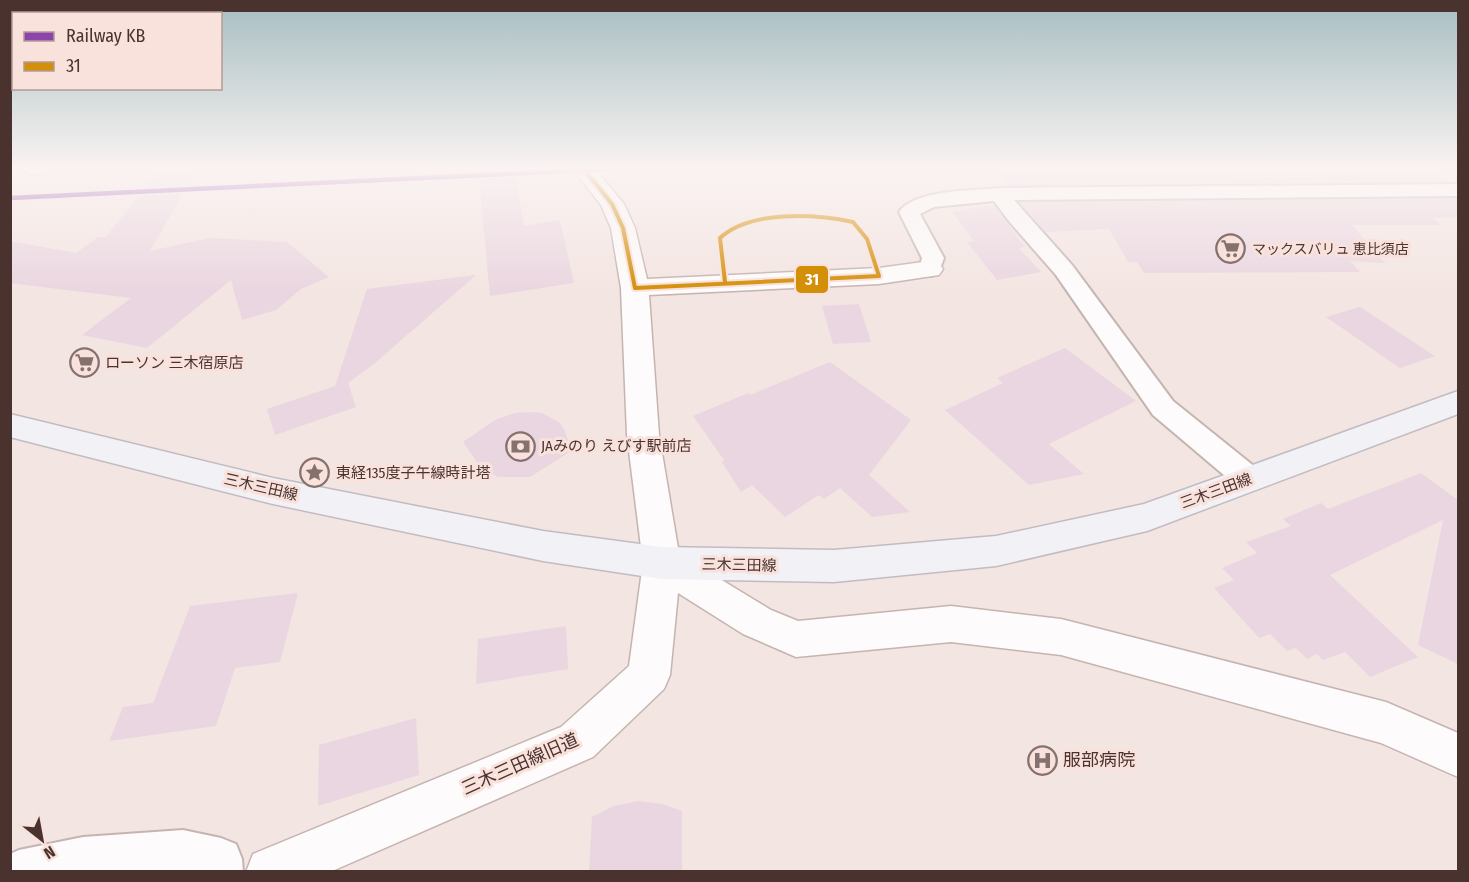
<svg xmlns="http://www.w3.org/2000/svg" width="1469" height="882" font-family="'Fira Sans Condensed','Noto Sans JP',sans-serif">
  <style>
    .building { fill: #ead6e0 }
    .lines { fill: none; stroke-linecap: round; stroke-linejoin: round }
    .minor-casing { stroke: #c5b4b0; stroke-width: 4 }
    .tertiary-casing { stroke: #c5b4b0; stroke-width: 3 }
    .primary-casing { stroke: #c2bcc1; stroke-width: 3 }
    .minor { fill: #fdfbfb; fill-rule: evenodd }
    .tertiary { fill: #fdfbfb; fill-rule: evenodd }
    .primary { fill: #f2f1f5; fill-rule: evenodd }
    .bus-1-casing { stroke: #f9e1dc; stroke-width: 8 }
    .bus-1 { stroke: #d48f09; stroke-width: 4 }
    .rail-1-casing { stroke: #f9e1dc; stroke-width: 8 }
    .rail-1 { stroke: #8e44ad; stroke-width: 4.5 }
    .labels { text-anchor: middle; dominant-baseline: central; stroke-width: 6; stroke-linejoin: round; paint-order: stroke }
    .far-poi-label { font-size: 14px; fill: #4a332f; stroke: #f9e1dc; text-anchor: start }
    .poi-label { font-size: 15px; fill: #4a332f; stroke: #f9e1dc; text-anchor: start }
    .street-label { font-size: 15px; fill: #4a332f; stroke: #f9e1dc }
    .near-poi-label { font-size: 18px; fill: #4a332f; stroke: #f9e1dc; text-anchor: start }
    .near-street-label { font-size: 18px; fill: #4a332f; stroke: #f9e1dc }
    .line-badge { stroke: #f9e1dc; stroke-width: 2 }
    .badge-label { font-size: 16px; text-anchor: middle; font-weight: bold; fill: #fff }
  </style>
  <rect width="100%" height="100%" fill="#f3e5e2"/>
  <g class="building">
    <path d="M 160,168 L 198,168 L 150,251 L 210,238 L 287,242 L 329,277 L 301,289 L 276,310 L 242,320 L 231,280 L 147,348 L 82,335 L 131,298 L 10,283 L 10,241 L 76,253 L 98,237 L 106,237 Z"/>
    <path d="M 478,168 L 515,168 L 524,226 L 560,220 L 574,283 L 490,296 Z"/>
    <path d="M 1000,168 L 1427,168 L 1447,182 L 1008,186 Z"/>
    <path d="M 1458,198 L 1458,217 L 1433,218 L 1441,225 L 1352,225 L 1385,263 L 1350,261 L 1360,272 L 1144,273 L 1137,262 L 1128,262 L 1109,229 L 1046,232 L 1019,202 Z"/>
    <path d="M 994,205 L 1025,247 L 1019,248 L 1041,272 L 997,280 L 967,242 L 974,241 L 952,212 Z"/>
    <path d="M 476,275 L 375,363 L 348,383 L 356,407 L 275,435 L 267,409 L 335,386 L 367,289 Z"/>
    <path d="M 859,304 L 871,342 L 833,344 L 822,306 Z"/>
    <path d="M 1360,307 L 1435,356 L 1400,368 L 1326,317 Z"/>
    <path d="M 1065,348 L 1136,401 L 1049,444 L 1084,474 L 1029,485 L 945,410 L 1003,383 L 997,378 Z"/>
    <path d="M 830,362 L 911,420 L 869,475 L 910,512 L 872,517 L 840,488 L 824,499 L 819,495 L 785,517 L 752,485 L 741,492 L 722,462 L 724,460 L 693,416 L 748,393 L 750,395 Z"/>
    <path d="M 530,412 L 542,413 L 559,422 L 564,429 L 568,440 L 568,453 L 530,477 L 498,477 L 481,468 L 463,442 L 495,420 L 515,413 Z"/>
    <path d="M 1421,473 L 1458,500 L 1458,664 L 1418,645 L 1443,520 L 1330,575 L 1418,657 L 1370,677 L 1345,652 L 1323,660 L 1317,654 L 1307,659 L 1296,648 L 1287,651 L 1270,634 L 1259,638 L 1214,588 L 1234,580 L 1222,568 L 1257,553 L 1246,542 L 1291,526 L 1283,519 L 1321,503 L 1328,509 Z"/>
    <path d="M 298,593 L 280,662 L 235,668 L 216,726 L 109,741 L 123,707 L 153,703 L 190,606 Z"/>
    <path d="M 566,626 L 568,669 L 476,684 L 478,639 Z"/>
    <path d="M 416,718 L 419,775 L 318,806 L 319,745 Z"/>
    <path d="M 638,801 L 662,804 L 682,811 L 682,872 L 589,872 L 592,817 L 614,806 Z"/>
  </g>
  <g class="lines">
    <defs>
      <g id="minor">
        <path d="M 26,168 L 46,168 C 41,175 36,175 28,173 Z"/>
        <path d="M 1458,184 L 1458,196 L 1014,200 L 1072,265 L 1173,401 L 1260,471 L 1264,479 L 1260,487 L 1249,490 L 1238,487 L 1153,415 L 1056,275 L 1008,220 L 994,201 L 934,207 L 920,214 L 944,258 L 938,274 L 930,276 L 922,274 L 919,269 L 922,258 L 899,212 C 915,189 974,191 1000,188 Z"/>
        <path d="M 183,830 L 221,838 L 236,844 L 242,859 L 243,872 L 10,872 L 10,854 L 19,850 L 83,837 Z"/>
      </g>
      <path id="tertiary" d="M 572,168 L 594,168 L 624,204 L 635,228 L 647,279 L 879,268 L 930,261 L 939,263 L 943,269 L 939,275 L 879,284 L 649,295 L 659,435 L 679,554 L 771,610 L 798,621 L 951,606 L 1061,619 L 1386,702 L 1458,733 L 1458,777 L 1381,743 L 1061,655 L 951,642 L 796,657 L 743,634 L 678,593 L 670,675 L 664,689 L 593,757 L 330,872 L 246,872 L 253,854 L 561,727 L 629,666 L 643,563 L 627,435 L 621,288 L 611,228 L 601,205 Z"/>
      <path id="primary" d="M 1458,391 L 1458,414 L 1147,531 L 996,566 L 834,582 L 662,579 L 543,561 L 273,504 L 10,437 L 10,414 L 273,478 L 543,531 L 662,547 L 834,550 L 996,536 L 1144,504 Z"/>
    </defs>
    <use href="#minor" class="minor-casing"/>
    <use href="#tertiary" class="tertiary-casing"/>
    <use href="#primary" class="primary-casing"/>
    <use href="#minor" class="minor"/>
    <use href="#tertiary" class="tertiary"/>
    <use href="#primary" class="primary"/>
    <defs>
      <path id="bus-1" d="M 583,168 L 612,204 L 623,228 L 635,288 L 879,276 L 867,239 L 853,222 C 815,214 750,210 720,238 L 725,282"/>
    </defs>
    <use href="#bus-1" class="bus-1-casing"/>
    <use href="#bus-1" class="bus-1"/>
    <defs>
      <path id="rail-1" d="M 10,198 L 626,168"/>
    </defs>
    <use href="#rail-1" class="rail-1-casing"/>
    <use href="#rail-1" class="rail-1"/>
  </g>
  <linearGradient id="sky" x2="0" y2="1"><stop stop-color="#a7bec2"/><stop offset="0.58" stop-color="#faf3f2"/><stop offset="1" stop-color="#faf3f2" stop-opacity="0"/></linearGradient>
  <rect width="1469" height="291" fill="url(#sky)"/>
  <defs>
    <symbol id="supermarket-ring" viewBox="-11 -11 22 22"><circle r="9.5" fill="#f9e1dc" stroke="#85716e" stroke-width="1.5"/><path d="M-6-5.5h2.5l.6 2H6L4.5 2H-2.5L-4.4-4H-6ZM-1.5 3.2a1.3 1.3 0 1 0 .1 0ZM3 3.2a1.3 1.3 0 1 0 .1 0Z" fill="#85716e"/></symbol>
    <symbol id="bank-ring" viewBox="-11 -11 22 22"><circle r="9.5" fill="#f9e1dc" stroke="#85716e" stroke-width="1.5"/><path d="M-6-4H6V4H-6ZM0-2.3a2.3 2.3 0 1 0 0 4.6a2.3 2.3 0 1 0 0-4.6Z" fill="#85716e"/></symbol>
    <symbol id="sight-ring" viewBox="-11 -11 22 22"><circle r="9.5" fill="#f9e1dc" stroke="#85716e" stroke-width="1.5"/><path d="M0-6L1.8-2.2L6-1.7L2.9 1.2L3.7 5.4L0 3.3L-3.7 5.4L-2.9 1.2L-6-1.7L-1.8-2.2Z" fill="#85716e"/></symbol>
    <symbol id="hospital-ring" viewBox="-11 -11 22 22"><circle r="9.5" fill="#f9e1dc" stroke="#85716e" stroke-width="1.5"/><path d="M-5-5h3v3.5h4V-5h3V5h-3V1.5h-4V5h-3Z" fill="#85716e"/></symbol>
  </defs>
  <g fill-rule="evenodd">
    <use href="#supermarket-ring" x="1214" y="232" width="33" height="33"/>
    <use href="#supermarket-ring" x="68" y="346" width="33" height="33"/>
    <use href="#bank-ring" x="504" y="430" width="33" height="33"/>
    <use href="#sight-ring" x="298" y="456" width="33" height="33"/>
    <use href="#hospital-ring" x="1026" y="744" width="33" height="33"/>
  </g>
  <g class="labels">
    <g class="far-poi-label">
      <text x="1252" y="249">マックスバリュ 恵比須店</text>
    </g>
    <g class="poi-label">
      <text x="105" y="363">ローソン 三木宿原店</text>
      <text x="541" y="446">JAみのり えびす駅前店</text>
      <text x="336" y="473">東経135度子午線時計塔</text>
    </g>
    <g class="street-label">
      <text transform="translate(261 487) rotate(13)">三木三田線</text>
      <text transform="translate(1216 491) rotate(-20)">三木三田線</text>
      <text transform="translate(739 565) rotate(1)">三木三田線</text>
    </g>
    <g class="near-poi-label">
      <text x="1063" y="760">服部病院</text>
    </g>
    <g class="near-street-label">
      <text transform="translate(520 764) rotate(-24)">三木三田線旧道</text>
    </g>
  </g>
  <rect class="line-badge" x="795" y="265" width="34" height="29" rx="6" fill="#d48f09"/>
  <g class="badge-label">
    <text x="812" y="285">31</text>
  </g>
  <rect width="1469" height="882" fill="none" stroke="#4a332f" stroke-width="24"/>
  <rect x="12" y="12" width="210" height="78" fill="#f9e1dc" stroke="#b39b97" stroke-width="1.5"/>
  <rect x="24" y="32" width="30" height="9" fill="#8e44ad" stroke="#b39b97" stroke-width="1.5"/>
  <text x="66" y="42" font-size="18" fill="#4a332f">Railway KB</text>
  <rect x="24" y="62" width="30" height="9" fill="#d48f09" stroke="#b39b97" stroke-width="1.5"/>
  <text x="66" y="72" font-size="18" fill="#4a332f">31</text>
  <g transform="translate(42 840) rotate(149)" stroke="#f9e1dc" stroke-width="4.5" paint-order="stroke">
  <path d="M0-4.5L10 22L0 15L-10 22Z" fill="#4a332f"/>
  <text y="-9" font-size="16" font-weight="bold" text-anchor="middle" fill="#4a332f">N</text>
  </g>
</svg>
